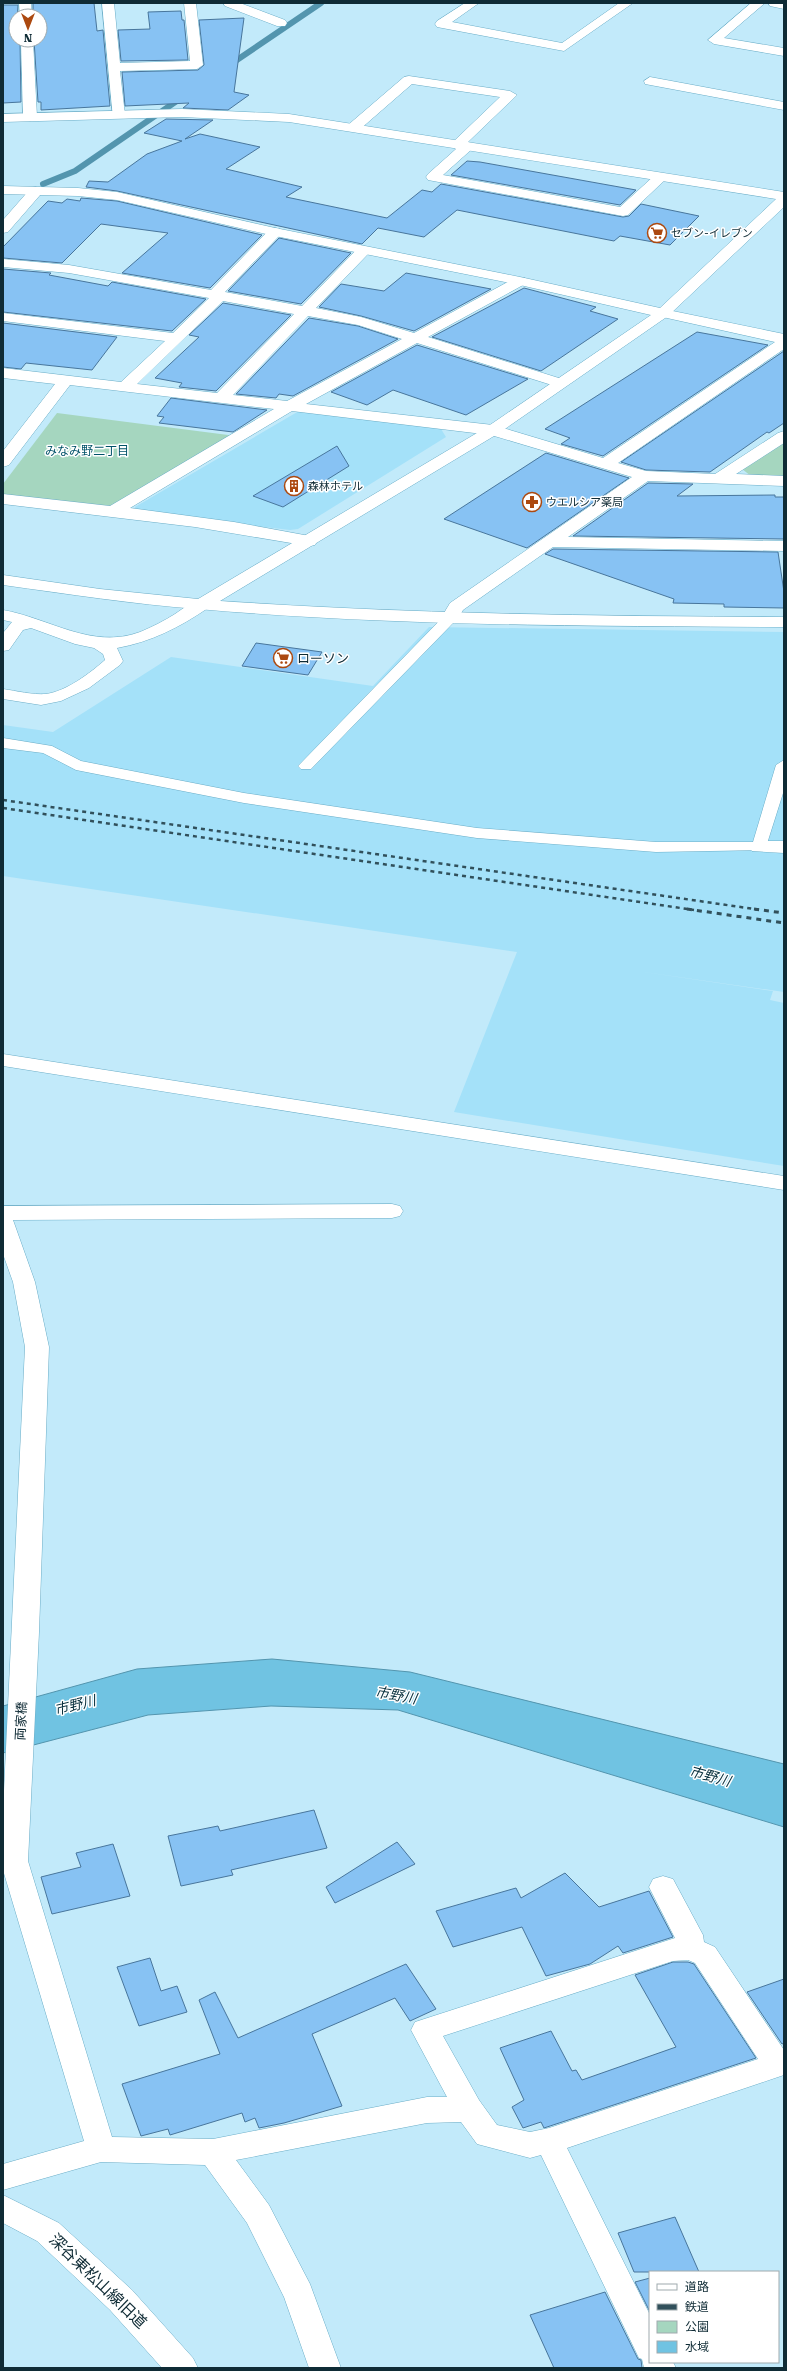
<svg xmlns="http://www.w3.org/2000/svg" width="787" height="2371" font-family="'Roboto Serif','Noto Sans JP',serif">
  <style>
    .built { fill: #a4e1f9 }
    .green { fill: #a5d6bf }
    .water { fill: #70c3e2; stroke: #5395ae }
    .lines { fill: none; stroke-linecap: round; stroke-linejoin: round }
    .stream { stroke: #5395ae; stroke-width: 6 }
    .building { fill: #87c2f3; stroke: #48769c }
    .lane-casing { stroke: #6aadc7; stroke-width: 1 }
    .street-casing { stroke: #6aadc7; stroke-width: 1 }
    .secondary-casing { stroke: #6aadc7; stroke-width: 1 }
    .lane { fill: #fff; fill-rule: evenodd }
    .street { fill: #fff; fill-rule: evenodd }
    .secondary { fill: #fff; fill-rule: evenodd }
    .rail-far1 { stroke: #31505b; stroke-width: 2.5; stroke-dasharray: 4 4; stroke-linecap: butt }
    .rail { stroke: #31505b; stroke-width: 3; stroke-dasharray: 5 5; stroke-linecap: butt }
    .labels { text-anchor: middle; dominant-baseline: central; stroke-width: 3; stroke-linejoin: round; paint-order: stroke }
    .far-poi-label { font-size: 11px; fill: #0f2b35; stroke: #fff; text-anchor: start }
    .far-neighbourhood-label { font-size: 12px; fill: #005269; stroke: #fff }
    .poi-label { font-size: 13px; fill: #0f2b35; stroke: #fff; text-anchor: start }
    .street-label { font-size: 13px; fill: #0f2b35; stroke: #fff }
    .water-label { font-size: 14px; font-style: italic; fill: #08303d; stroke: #fff }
    .near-street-label { font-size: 16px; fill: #0f2b35; stroke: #fff }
  </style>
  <rect width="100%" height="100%" fill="#c2eafa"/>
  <g class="built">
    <path d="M 299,411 L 441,429 L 446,437 L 298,529 L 290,530 L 136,512 L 135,507 Z"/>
    <path d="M 429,627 L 784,632 L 784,992 L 637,971 L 773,991 L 770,1000 L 784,1003 L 784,1166 L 454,1112 L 517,952 L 3,876 L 3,725 L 53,732 L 171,657 L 373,686 Z"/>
  </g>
  <g class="green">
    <path d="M 57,413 L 236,436 L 116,505 L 104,507 L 3,494 L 3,484 Z"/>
    <path d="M 784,440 L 784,477 L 751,476 L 742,469 Z"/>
  </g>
  <path class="water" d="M 272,1659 L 410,1672 L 784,1764 L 784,1827 L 398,1710 L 271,1706 L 148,1715 L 3,1753 L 3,1706 L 137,1669 Z"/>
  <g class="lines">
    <g class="stream">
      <path d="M 228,66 L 321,3"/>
      <path d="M 43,184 L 75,171 L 184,96"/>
    </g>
  </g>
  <g class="building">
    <path d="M 34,3 L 94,3 L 97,31 L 103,30 L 110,106 L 41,110 L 41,102 L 38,102 L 34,40 L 40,40 L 40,16 L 33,16 L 33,4 Z"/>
    <path d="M 3,5 L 18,5 L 16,40 L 20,40 L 21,102 L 3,103 Z"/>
    <path d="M 181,11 L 182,20 L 184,20 L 188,60 L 121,61 L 118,30 L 150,29 L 148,12 Z"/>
    <path d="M 244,18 L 234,92 L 249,95 L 228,110 L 183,108 L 189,103 L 125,106 L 122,72 L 198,70 L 204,65 L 199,20 Z"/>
    <path d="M 166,119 L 213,120 L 185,139 L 200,134 L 260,147 L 226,169 L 302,187 L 286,197 L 387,218 L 422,190 L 432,192 L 441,184 L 623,217 L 629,216 L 641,204 L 699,216 L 670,245 L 620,236 L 614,241 L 457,210 L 424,237 L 378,228 L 362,244 L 117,191 L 86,187 L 89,181 L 108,182 L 147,154 L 182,141 L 144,133 Z"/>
    <path d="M 467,161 L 480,162 L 636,190 L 620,205 L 451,175 Z"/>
    <path d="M 81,198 L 117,201 L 262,235 L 210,288 L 122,273 L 168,233 L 101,224 L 62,263 L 3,258 L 3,247 L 48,201 L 62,203 L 67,199 L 80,201 Z"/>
    <path d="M 279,238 L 351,253 L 301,304 L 228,291 Z"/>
    <path d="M 3,269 L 51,273 L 49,275 L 108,286 L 112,282 L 206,299 L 172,331 L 3,312 Z"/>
    <path d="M 406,273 L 491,289 L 414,331 L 361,316 L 319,307 L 341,284 L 384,291 Z"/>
    <path d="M 524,288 L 596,307 L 590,311 L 618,319 L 541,371 L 432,337 Z"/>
    <path d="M 223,303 L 291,315 L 216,391 L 179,387 L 182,383 L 155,378 L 199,337 L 189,335 Z"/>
    <path d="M 309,318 L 358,326 L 398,339 L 293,396 L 279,394 L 276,398 L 236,394 Z"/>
    <path d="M 3,323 L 117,337 L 92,370 L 26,363 L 21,369 L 3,367 Z"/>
    <path d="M 697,332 L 768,345 L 603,456 L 561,444 L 570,438 L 545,429 Z"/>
    <path d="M 417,345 L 528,379 L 466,415 L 393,390 L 367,405 L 331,392 Z"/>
    <path d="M 784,351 L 784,423 L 769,433 L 767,432 L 710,472 L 646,470 L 621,462 Z"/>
    <path d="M 171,398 L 267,410 L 233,432 L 159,423 L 164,417 L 157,416 Z"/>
    <path d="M 337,446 L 349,466 L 283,507 L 253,496 Z"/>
    <path d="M 546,453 L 629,478 L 527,548 L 444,519 Z"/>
    <path d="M 648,483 L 693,484 L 677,496 L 775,495 L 775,497 L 784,497 L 784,539 L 573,536 Z"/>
    <path d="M 553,549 L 778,552 L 784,592 L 784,608 L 724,607 L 724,604 L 673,603 L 674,599 L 545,554 Z"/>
    <path d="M 256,643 L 322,652 L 308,675 L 242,666 Z"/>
    <path d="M 314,1810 L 327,1848 L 231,1870 L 233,1875 L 181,1886 L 168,1836 L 218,1826 L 220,1831 Z"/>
    <path d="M 397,1842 L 415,1864 L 335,1903 L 326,1887 Z"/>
    <path d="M 113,1844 L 130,1896 L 52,1914 L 41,1877 L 81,1867 L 76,1853 Z"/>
    <path d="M 565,1873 L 599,1907 L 649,1891 L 673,1937 L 623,1953 L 618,1946 L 590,1964 L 546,1976 L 522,1927 L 453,1947 L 436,1911 L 516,1888 L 521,1898 Z"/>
    <path d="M 150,1958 L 161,1991 L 177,1986 L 187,2012 L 139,2026 L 117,1967 Z"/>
    <path d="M 673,1962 L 688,1962 L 694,1964 L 756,2058 L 547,2127 L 544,2128 L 541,2122 L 523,2128 L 512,2107 L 524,2100 L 500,2048 L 551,2031 L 572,2071 L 576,2070 L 582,2080 L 676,2047 L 635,1975 Z"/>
    <path d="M 406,1964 L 436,2009 L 410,2021 L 395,1998 L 312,2034 L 342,2106 L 284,2123 L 259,2128 L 255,2118 L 245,2122 L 242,2113 L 170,2135 L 168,2129 L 141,2136 L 122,2084 L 220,2054 L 199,2000 L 215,1992 L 238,2038 Z"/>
    <path d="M 784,1979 L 784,2043 L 782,2044 L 747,1992 Z"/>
    <path d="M 675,2217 L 699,2272 L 634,2272 L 618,2233 Z"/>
    <path d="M 650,2278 L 650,2312 L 635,2282 Z"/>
    <path d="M 605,2292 L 638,2359 L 641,2360 L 642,2368 L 554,2368 L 530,2315 Z"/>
  </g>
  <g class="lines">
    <defs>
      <g id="lane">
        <path d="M 450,614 L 455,615 L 457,618 L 455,621 L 311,769 L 301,769 L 298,766 L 301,763 L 445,615 Z"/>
        <path d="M 3,738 L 52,746 L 81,761 L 244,793 L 477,828 L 656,842 L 753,842 L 776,765 L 784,760 L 784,790 L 765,850 L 656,852 L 477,838 L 244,803 L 76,770 L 43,753 L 3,748 Z"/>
      </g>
      <g id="street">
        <path d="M 19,3 L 31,3 L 32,16 L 20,16 Z"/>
        <path d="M 102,3 L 114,3 L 120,63 L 190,61 L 184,3 L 196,3 L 203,65 L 197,69 L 120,71 L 125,115 L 123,118 L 113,118 Z"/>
        <path d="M 223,3 L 240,3 L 285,20 L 287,23 L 285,26 L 277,26 L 225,6 Z"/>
        <path d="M 465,3 L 479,3 L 452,22 L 562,43 L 619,3 L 633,3 L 564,51 L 437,27 L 435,24 L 437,21 Z"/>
        <path d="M 751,3 L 765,3 L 724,38 L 784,48 L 784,56 L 714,44 L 708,40 Z"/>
        <path d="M 768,3 L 784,3 L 784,9 L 770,6 Z"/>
        <path d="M 21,40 L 33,40 L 37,117 L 30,121 L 23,117 Z"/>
        <path d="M 409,76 L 510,91 L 517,95 L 468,142 L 474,146 L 472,149 L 443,175 L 620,207 L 656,174 L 661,173 L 668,177 L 628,215 L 623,216 L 428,180 L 426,177 L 428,174 L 456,149 L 451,145 L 453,142 L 500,97 L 412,84 L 358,131 L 348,131 L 346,128 L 348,125 L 404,77 Z"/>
        <path d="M 650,77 L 784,102 L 784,110 L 645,84 L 644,81 Z"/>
        <path d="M 36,187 L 43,191 L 41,194 L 8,232 L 3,233 L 3,220 L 31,188 Z"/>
        <path d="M 275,228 L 280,229 L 282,232 L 280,235 L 225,292 L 302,306 L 359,247 L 364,246 L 371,250 L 369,253 L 316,308 L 361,317 L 414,333 L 515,278 L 525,278 L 527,281 L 525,284 L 428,337 L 565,380 L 568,383 L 560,388 L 555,386 L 417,343 L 306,404 L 493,425 L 603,458 L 775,342 L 658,316 L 656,313 L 658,310 L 663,309 L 784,334 L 784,349 L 618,463 L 646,471 L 715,474 L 778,433 L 784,431 L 784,443 L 736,474 L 784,476 L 784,486 L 648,481 L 568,537 L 784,541 L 784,551 L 553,547 L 463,610 L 456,622 L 444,622 L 441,618 L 450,603 L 632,477 L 491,435 L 292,411 L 130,508 L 234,522 L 315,537 L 317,541 L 315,545 L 309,546 L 195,527 L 3,504 L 3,494 L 110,506 L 274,409 L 70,385 L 9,465 L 3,467 L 3,451 L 55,384 L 3,378 L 3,368 L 121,382 L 165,341 L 3,321 L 3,313 L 173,333 L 209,298 L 69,273 L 3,267 L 3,259 L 69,265 L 211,290 L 270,229 ZM 223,301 L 294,314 L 217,393 L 137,384 ZM 308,316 L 358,325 L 402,339 L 287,401 L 233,395 Z"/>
        <path d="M 202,599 L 208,600 L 211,604 L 208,608 C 180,627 151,642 117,648 L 123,661 L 120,665 L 89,688 L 61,701 L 41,705 L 3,699 L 3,689 C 17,691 32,695 46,694 C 67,691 90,673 105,660 L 103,654 L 94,648 L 75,644 L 31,628 L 23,630 L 9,650 L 3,651 L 3,633 L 12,622 L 3,620 L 3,610 C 49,618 92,650 140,632 C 152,627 164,621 175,614 C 184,608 192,601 202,599 Z"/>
        <path d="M 759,841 L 784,841 L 784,853 L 752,851 L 749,847 L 752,843 Z"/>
        <path d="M 392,1204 L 400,1206 L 403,1211 L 400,1216 L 392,1218 L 13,1220 L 35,1282 L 49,1347 L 39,1632 L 28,1861 L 112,2137 L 213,2139 L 427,2097 L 447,2097 L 411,2030 L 415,2022 L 675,1938 L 649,1887 L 653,1879 L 663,1876 L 673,1879 L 703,1935 L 704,1942 L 715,1947 L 784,2050 L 784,2075 L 567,2148 L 650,2315 L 650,2362 L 673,2362 L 676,2368 L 644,2368 L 642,2359 L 639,2358 L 541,2155 L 530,2158 L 477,2144 L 461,2122 L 427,2123 L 236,2160 L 269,2205 L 310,2284 L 341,2368 L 309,2368 L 284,2297 L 247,2223 L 205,2165 L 101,2162 L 3,2190 L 3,2164 L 84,2141 L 3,1870 L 3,1812 L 25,1347 L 13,1282 L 3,1254 L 3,1206 ZM 688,1960 L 695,1963 L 758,2059 L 549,2128 L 530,2132 L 497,2125 L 479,2100 L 443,2036 L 673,1961 Z"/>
      </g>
      <g id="secondary">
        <path d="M 182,109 L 289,114 L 784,192 L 784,207 L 668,316 L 499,433 L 220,601 C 408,614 596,616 784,617 L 784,627 C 589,626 393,626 198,609 C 133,604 68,594 3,585 L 3,575 L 100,589 L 198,599 L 487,427 L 651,315 L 520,285 L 275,236 L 117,200 L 78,196 L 3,194 L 3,186 L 78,188 L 117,192 L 275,228 L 520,277 L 660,308 L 776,199 L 289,122 L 182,117 L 3,122 L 3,114 Z"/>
        <path d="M 3,1054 L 784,1176 L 784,1190 L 3,1066 Z"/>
        <path d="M 3,2195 L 59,2223 L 132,2290 L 193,2358 L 198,2368 L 162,2368 L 110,2310 L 37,2241 L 3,2223 Z"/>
      </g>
    </defs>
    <use href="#lane" class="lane-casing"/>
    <use href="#street" class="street-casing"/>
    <use href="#secondary" class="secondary-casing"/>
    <use href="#lane" class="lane"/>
    <use href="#street" class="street"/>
    <use href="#secondary" class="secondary"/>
    <g class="rail-far1">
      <path d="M 3,800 L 761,910"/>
      <path d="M 3,808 L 694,910"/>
    </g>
    <g class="rail">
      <path d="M 687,909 L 784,923"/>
      <path d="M 754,909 L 784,913"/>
    </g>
  </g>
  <defs>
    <symbol id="supermarket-ring" viewBox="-11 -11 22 22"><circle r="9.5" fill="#fff" stroke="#ac4910" stroke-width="1.5"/><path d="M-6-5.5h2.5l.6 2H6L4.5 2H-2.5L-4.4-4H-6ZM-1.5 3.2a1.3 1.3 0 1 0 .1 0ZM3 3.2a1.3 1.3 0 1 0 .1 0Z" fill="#ac4910"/></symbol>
    <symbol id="building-ring" viewBox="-11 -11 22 22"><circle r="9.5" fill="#fff" stroke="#ac4910" stroke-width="1.5"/><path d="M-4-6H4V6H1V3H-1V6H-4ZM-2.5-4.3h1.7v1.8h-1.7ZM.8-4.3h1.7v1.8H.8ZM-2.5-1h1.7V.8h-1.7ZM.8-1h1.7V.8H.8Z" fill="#ac4910"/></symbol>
    <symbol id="pharmacy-ring" viewBox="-11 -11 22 22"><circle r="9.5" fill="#fff" stroke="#ac4910" stroke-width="1.5"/><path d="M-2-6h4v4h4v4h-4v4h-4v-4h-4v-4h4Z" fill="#ac4910"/></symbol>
  </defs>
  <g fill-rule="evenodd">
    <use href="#supermarket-ring" x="646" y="222" width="22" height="22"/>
    <use href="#building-ring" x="283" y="475" width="22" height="22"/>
    <use href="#pharmacy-ring" x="521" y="491" width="22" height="22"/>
    <use href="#supermarket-ring" x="272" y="647" width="22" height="22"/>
  </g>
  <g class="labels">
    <g class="far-poi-label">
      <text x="671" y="233">セブン-イレブン</text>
      <text x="308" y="486">森林ホテル</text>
      <text x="546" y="502">ウエルシア薬局</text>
    </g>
    <g class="far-neighbourhood-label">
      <text x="87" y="451">みなみ野二丁目</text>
    </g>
    <g class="poi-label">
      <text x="297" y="658">ローソン</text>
    </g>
    <g class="street-label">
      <text transform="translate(21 1721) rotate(-87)">両家橋</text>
    </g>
    <g class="water-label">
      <text transform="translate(396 1695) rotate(10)">市野川</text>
      <text transform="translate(75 1705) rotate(-14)">市野川</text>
      <text transform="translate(710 1776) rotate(15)">市野川</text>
    </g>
    <g class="near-street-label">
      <text transform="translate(98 2281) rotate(44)">深谷東松山線旧道</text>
    </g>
  </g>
  <rect width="787" height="2371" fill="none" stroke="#0f2b35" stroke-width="8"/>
  <rect x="649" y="2271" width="130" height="92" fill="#ffffff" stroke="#9faaae"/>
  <rect x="657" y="2284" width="20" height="6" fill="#ffffff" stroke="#9faaae"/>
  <text x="685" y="2291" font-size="12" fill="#0f2b35">道路</text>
  <rect x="657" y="2304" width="20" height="6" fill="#31505b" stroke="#9faaae"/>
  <text x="685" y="2311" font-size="12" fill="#0f2b35">鉄道</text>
  <rect x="657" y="2321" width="20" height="12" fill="#a5d6bf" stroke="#9faaae"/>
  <text x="685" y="2331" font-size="12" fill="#0f2b35">公園</text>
  <rect x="657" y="2341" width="20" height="12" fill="#70c3e2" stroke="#9faaae"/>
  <text x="685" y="2351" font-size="12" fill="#0f2b35">水域</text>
  <g transform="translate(28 28) rotate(180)"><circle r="19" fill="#ffffff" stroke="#9faaae"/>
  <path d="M0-3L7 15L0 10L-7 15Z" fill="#ac4910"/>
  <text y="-6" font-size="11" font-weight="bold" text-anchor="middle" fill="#0f2b35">N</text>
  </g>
</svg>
